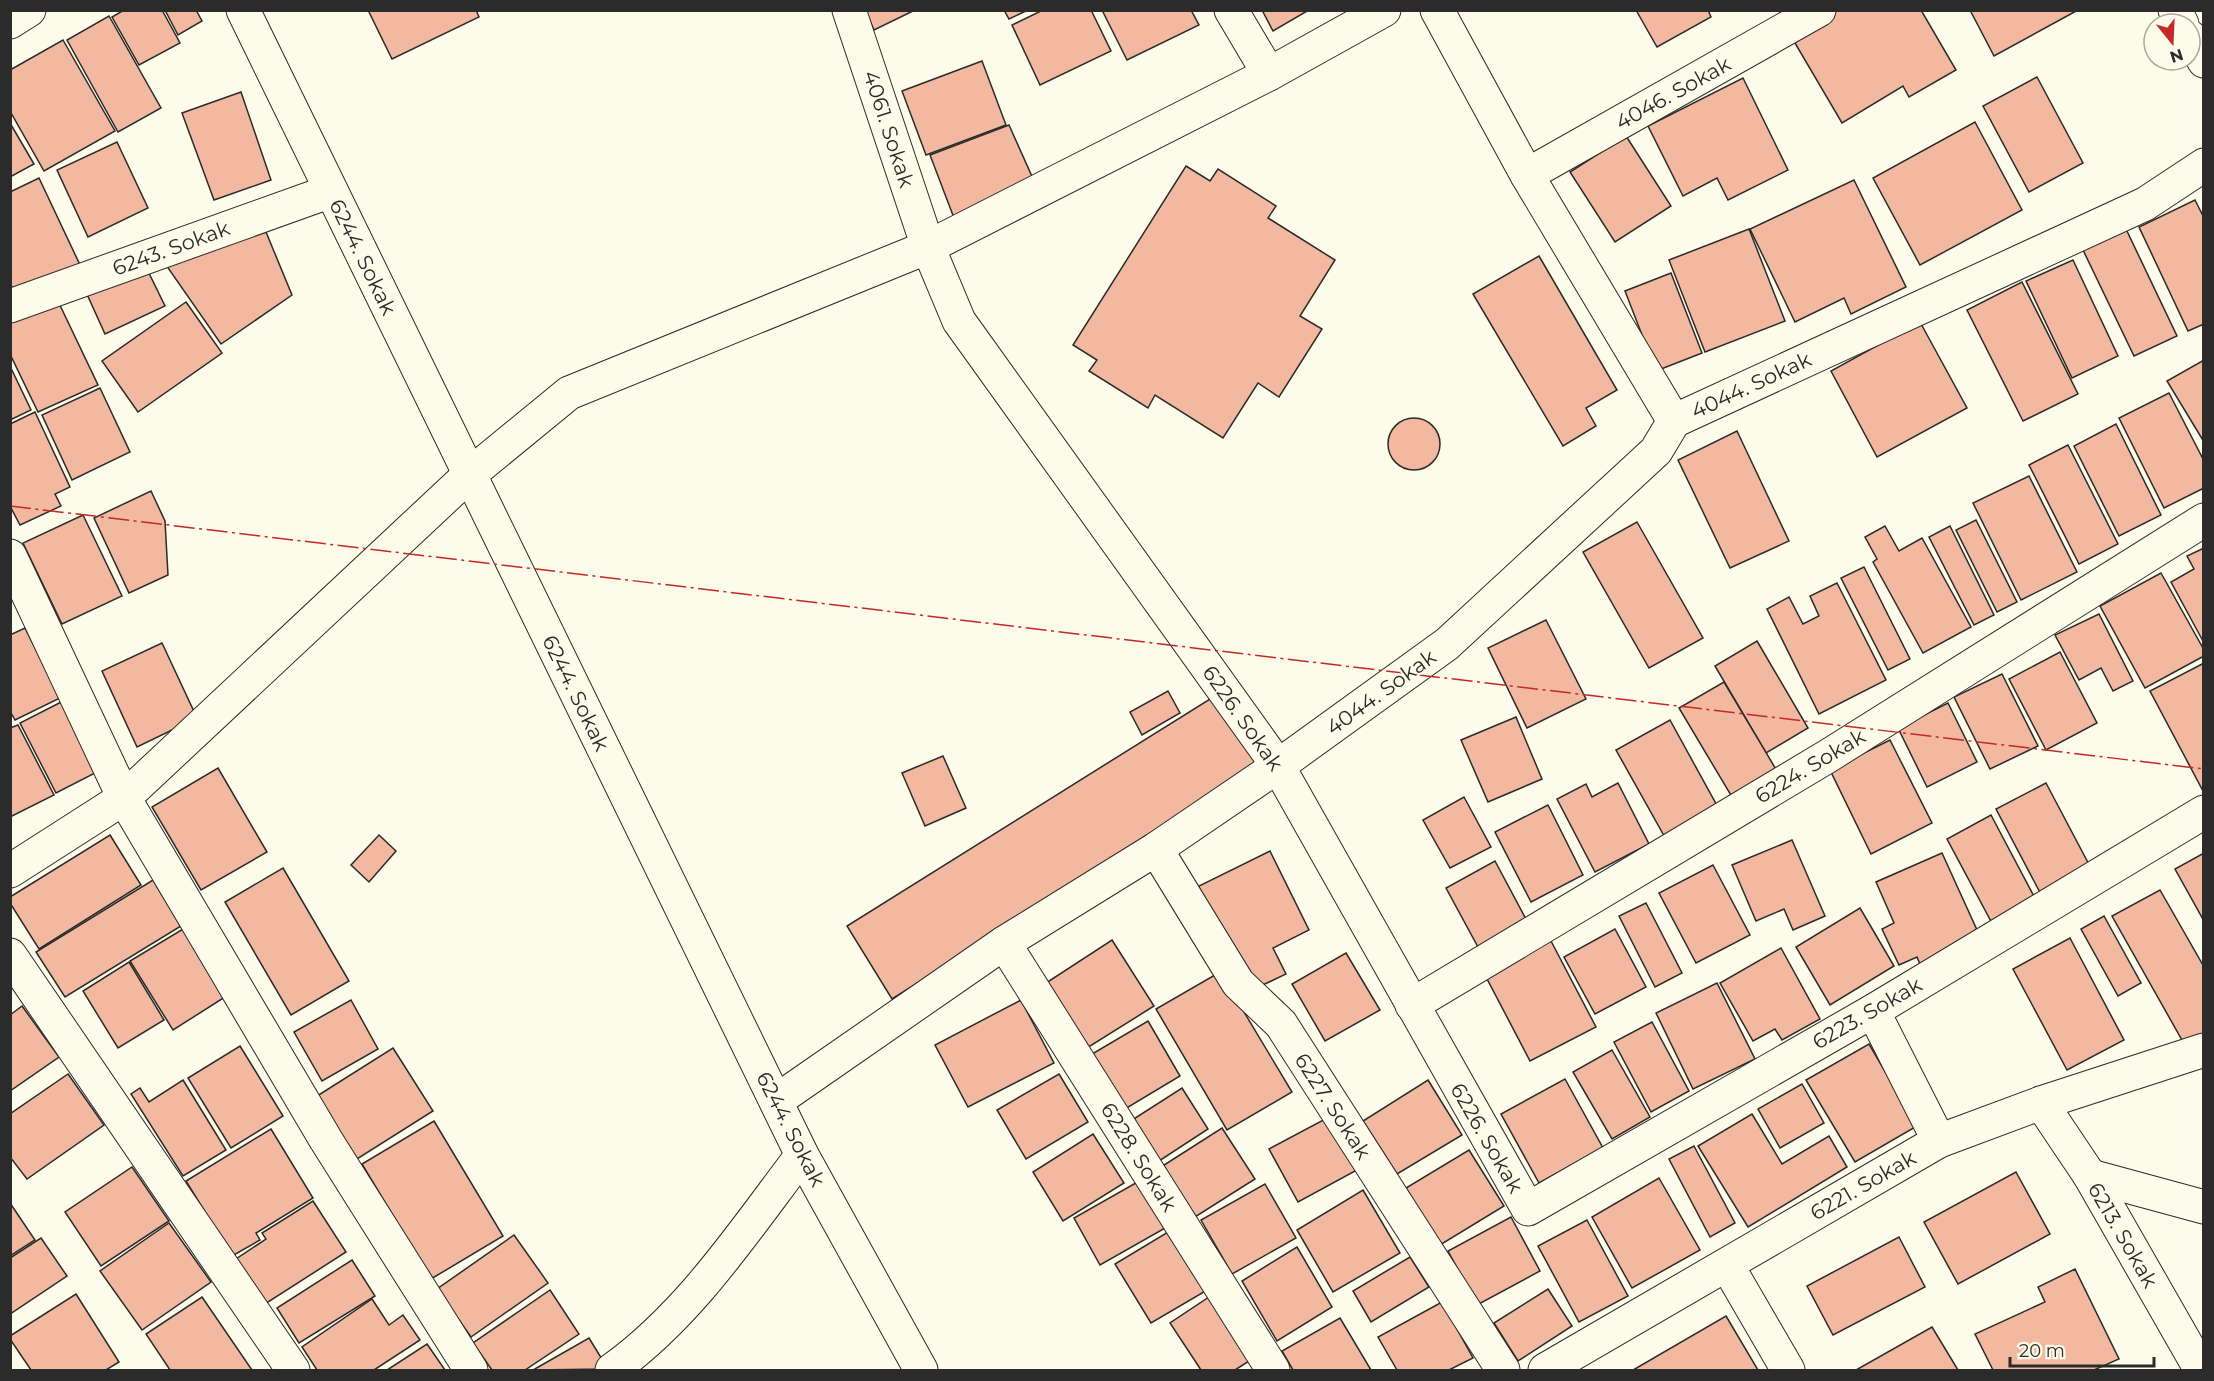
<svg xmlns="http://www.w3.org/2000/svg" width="2214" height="1381" font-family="Montserrat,sans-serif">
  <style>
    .building { fill: #f2b8a0; stroke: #2b2b2b; stroke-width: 1.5 }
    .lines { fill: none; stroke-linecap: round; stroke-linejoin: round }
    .street-casing { stroke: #2b2b2b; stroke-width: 35 }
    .secondary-casing { stroke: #2b2b2b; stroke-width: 35 }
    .street { stroke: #fdfbea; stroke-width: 33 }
    .secondary { stroke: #fdfbea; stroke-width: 33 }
    .power { stroke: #c62828; stroke-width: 1.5; stroke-dasharray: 21 4.5 3 4.5; stroke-linecap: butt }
    .labels { text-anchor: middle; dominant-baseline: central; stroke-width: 4.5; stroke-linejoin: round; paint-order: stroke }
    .street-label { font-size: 21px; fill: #2b2b2b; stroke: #fdfbea }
  </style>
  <rect width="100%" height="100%" fill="#fdfbea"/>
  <g class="building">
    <path d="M 124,10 L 162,10 L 180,43 L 139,65 L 112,17 Z"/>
    <path d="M 165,10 L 196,10 L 202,21 L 178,35 Z"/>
    <path d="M 368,10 L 476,10 L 479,17 L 392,59 Z"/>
    <path d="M 865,10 L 915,10 L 874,30 Z"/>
    <path d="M 1004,10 L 1028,10 L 1009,19 Z"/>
    <path d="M 1043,10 L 1091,10 L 1111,51 L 1040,85 L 1012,25 Z"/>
    <path d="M 1102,10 L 1191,10 L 1199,25 L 1127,60 Z"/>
    <path d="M 1262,10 L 1309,10 L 1273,31 Z"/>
    <path d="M 1636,10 L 1708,10 L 1711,17 L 1657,47 Z"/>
    <path d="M 1838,10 L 1921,10 L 1956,70 L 1909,97 L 1903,86 L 1842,123 L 1792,38 Z"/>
    <path d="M 1970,10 L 2078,10 L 1994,56 Z"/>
    <path d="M 109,16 L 161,108 L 118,132 L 67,40 Z"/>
    <path d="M 63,40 L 115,131 L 44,171 L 10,111 L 10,70 Z"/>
    <path d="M 982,61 L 1006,125 L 926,155 L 902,91 Z"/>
    <path d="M 2037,77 L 2083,163 L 2029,192 L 1983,106 Z"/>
    <path d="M 1743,78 L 1788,170 L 1728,200 L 1717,178 L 1683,196 L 1648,126 Z"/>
    <path d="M 241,92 L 271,180 L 214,200 L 182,113 Z"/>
    <path d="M 1975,122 L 2022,210 L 1920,265 L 1873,178 Z"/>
    <path d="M 10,123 L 34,164 L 10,177 Z"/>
    <path d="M 1009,125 L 1034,181 L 954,218 L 930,155 Z"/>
    <path d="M 1626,136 L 1671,206 L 1615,242 L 1570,172 Z"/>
    <path d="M 117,142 L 148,208 L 88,237 L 57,170 Z"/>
    <path d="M 1186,166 L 1210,181 L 1218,169 L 1276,206 L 1268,218 L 1335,260 L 1300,316 L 1322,329 L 1279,397 L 1258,383 L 1223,438 L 1155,395 L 1148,408 L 1089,371 L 1097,360 L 1073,345 Z"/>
    <path d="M 39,178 L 81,267 L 17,297 L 10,283 L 10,192 Z"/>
    <path d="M 1854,180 L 1906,287 L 1851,314 L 1844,298 L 1795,322 L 1750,229 Z"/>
    <path d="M 2195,200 L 2204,218 L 2204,324 L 2188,331 L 2139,227 Z"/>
    <path d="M 1749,229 L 1785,321 L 1705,352 L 1669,260 Z"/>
    <path d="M 2126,229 L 2177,336 L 2134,356 L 2083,250 Z"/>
    <path d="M 266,232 L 292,295 L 221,344 L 166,265 Z"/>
    <path d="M 1539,256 L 1617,390 L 1586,408 L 1596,426 L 1563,446 L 1473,294 Z"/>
    <path d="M 2073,260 L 2118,356 L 2072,378 L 2026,281 Z"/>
    <path d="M 145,265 L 165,306 L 105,334 L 86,292 Z"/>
    <path d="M 1671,273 L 1702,353 L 1656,371 L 1625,291 Z"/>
    <path d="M 2022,282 L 2078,394 L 2023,421 L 1967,310 Z"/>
    <path d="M 57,299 L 98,385 L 38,412 L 10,354 L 10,321 Z"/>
    <path d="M 186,302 L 222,353 L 138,412 L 102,361 Z"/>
    <path d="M 1920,322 L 1967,408 L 1877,457 L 1831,371 Z"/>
    <path d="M 2204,360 L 2204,442 L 2167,381 Z"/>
    <path d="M 10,366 L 31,410 L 10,420 Z"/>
    <path d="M 100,388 L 130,452 L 72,480 L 42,415 Z"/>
    <path d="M 2169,393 L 2204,461 L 2204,488 L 2164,508 L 2119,418 Z"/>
    <path d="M 35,412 L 70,487 L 55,494 L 61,506 L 20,525 L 10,506 L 10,424 Z"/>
    <circle cx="1414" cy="444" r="26"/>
    <path d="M 2116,424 L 2161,515 L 2119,536 L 2074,446 Z"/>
    <path d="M 1737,431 L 1789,541 L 1730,568 L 1678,460 Z"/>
    <path d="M 2068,445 L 2118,544 L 2079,564 L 2029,465 Z"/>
    <path d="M 2029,476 L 2077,572 L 2021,600 L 1973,503 Z"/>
    <path d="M 151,491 L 165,521 L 168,575 L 129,593 L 94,518 Z"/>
    <path d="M 83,515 L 122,596 L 62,624 L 23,543 Z"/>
    <path d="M 1976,520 L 2017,602 L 1997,612 L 1956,530 Z"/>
    <path d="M 1637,522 L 1703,638 L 1649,668 L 1583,552 Z"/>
    <path d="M 1885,526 L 1899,551 L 1922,538 L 1971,627 L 1923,653 L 1873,562 L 1877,559 L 1865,537 Z"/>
    <path d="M 1950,526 L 1994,615 L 1974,625 L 1929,537 Z"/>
    <path d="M 2204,548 L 2204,643 L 2171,582 L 2194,569 L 2187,556 Z"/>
    <path d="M 1864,567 L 1910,659 L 1888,670 L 1841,578 Z"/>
    <path d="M 2161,573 L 2204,650 L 2204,656 L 2145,688 L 2100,606 Z"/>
    <path d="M 1837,583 L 1886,680 L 1819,714 L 1767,609 L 1789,597 L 1803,624 L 1819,616 L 1810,596 Z"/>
    <path d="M 2099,614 L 2133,681 L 2113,691 L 2101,668 L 2079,680 L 2055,635 Z"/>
    <path d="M 1546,620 L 1586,699 L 1527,728 L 1488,648 Z"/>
    <path d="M 25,628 L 60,698 L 15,720 L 10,711 L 10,635 Z"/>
    <path d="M 1757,641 L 1808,728 L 1766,753 L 1715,666 Z"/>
    <path d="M 162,643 L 197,718 L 137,747 L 102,671 Z"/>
    <path d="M 2060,652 L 2097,723 L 2046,750 L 2009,679 Z"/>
    <path d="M 2204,663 L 2204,791 L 2203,791 L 2150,691 Z"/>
    <path d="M 2002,674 L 2038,746 L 1990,769 L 1954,697 Z"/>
    <path d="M 1724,682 L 1777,771 L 1732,797 L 1679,708 Z"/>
    <path d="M 1168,691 L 1180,713 L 1142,735 L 1130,712 Z"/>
    <path d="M 1218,694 L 1263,766 L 892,999 L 847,926 Z"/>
    <path d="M 65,700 L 101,770 L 56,793 L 20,723 Z"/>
    <path d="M 1948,703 L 1977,762 L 1927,787 L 1898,728 Z"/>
    <path d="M 1516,717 L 1542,779 L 1488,802 L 1461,740 Z"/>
    <path d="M 1670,720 L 1720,811 L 1667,841 L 1616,750 Z"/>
    <path d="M 18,725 L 54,795 L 10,817 L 10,728 Z"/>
    <path d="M 1890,740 L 1932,823 L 1871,854 L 1830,770 Z"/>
    <path d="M 943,756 L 966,808 L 925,826 L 902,773 Z"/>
    <path d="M 218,768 L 267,852 L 201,890 L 152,807 Z"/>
    <path d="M 1618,783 L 1649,844 L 1595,872 L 1557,799 L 1586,784 L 1592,797 Z"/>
    <path d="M 2046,783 L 2094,874 L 2044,900 L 1996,809 Z"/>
    <path d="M 1464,797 L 1491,847 L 1450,868 L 1423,820 Z"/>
    <path d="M 1548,805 L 1583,875 L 1531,902 L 1495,832 Z"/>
    <path d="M 1991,815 L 2037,902 L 1993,925 L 1947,839 Z"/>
    <path d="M 110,835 L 141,885 L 39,949 L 10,903 L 10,897 Z"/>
    <path d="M 379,835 L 396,851 L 369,882 L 351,865 Z"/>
    <path d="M 1792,840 L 1825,916 L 1793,930 L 1784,909 L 1756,921 L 1732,865 Z"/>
    <path d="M 1270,851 L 1309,930 L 1273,948 L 1286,974 L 1248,992 L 1197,887 Z"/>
    <path d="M 1942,853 L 1982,941 L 1922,969 L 1917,957 L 1899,965 L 1882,929 L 1894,923 L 1876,882 Z"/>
    <path d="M 2204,853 L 2204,921 L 2175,869 Z"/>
    <path d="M 1495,861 L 1527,921 L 1478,947 L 1446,888 Z"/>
    <path d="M 1713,865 L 1750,935 L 1696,963 L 1659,893 Z"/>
    <path d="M 283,868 L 349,981 L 291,1015 L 225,902 Z"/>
    <path d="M 153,880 L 181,926 L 65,997 L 36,952 Z"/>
    <path d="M 2160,890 L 2204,967 L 2204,1040 L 2187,1049 L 2112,916 Z"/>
    <path d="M 1646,903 L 1682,973 L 1655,987 L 1619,916 Z"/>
    <path d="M 1860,908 L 1894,966 L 1830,1005 L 1796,947 Z"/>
    <path d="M 2104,916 L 2141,983 L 2118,996 L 2081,929 Z"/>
    <path d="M 183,929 L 225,997 L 173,1030 L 130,961 Z"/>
    <path d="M 1615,929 L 1646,987 L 1595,1014 L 1564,957 Z"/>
    <path d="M 2070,938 L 2124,1040 L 2067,1070 L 2013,969 Z"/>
    <path d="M 1112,940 L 1154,1006 L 1087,1048 L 1046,983 Z"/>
    <path d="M 1551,941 L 1596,1027 L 1530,1061 L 1485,975 Z"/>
    <path d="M 1781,948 L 1820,1019 L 1782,1040 L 1775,1029 L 1753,1041 L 1720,983 Z"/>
    <path d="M 1346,953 L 1380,1010 L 1325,1041 L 1292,984 Z"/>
    <path d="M 129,962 L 164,1020 L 118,1048 L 83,991 Z"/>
    <path d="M 1220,972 L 1292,1092 L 1227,1130 L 1156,1009 Z"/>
    <path d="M 1717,983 L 1755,1059 L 1693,1089 L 1656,1013 Z"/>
    <path d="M 351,1000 L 378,1049 L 322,1081 L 294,1032 Z"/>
    <path d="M 1021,1000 L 1054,1063 L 968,1107 L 935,1045 Z"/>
    <path d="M 22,1006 L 59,1057 L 10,1091 L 10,1015 Z"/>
    <path d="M 1148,1021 L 1180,1076 L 1120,1112 L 1087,1057 Z"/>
    <path d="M 1652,1022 L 1689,1091 L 1651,1112 L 1614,1042 Z"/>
    <path d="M 1869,1044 L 1917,1126 L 1855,1162 L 1806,1080 Z"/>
    <path d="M 240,1046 L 283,1116 L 231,1148 L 188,1078 Z"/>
    <path d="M 393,1048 L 433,1111 L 357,1159 L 317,1096 Z"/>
    <path d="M 1612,1050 L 1650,1117 L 1612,1139 L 1573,1072 Z"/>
    <path d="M 68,1074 L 104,1125 L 27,1179 L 10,1157 L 10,1114 Z"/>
    <path d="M 1059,1074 L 1088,1122 L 1026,1159 L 997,1110 Z"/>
    <path d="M 1565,1079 L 1603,1148 L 1539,1183 L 1501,1114 Z"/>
    <path d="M 183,1080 L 226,1150 L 183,1176 L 131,1094 L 140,1088 L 149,1102 Z"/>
    <path d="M 1428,1080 L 1462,1135 L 1397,1174 L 1363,1121 Z"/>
    <path d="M 1802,1084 L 1824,1123 L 1780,1148 L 1758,1109 Z"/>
    <path d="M 1182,1088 L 1208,1129 L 1156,1163 L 1129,1122 Z"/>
    <path d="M 1752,1114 L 1782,1164 L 1829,1136 L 1847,1167 L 1748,1227 L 1698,1146 Z"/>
    <path d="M 1329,1117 L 1357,1170 L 1298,1202 L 1269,1149 Z"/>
    <path d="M 434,1121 L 503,1236 L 431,1279 L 362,1164 Z"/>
    <path d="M 1222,1128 L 1255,1179 L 1195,1217 L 1161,1167 Z"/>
    <path d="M 271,1129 L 313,1198 L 256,1233 L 260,1240 L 232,1256 L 186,1181 Z"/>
    <path d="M 1093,1134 L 1124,1183 L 1063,1221 L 1033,1172 Z"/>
    <path d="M 1694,1146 L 1735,1223 L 1710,1237 L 1669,1159 Z"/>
    <path d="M 1469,1150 L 1504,1206 L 1440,1245 L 1406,1188 Z"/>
    <path d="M 132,1167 L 169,1221 L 101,1266 L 65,1212 Z"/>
    <path d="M 2016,1172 L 2050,1234 L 1958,1284 L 1924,1222 Z"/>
    <path d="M 1659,1178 L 1700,1250 L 1632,1288 L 1592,1217 Z"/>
    <path d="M 1141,1180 L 1167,1227 L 1100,1265 L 1074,1218 Z"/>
    <path d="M 1265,1184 L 1296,1238 L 1232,1274 L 1201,1220 Z"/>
    <path d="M 1363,1190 L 1400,1253 L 1333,1292 L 1297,1230 Z"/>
    <path d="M 313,1201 L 346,1252 L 265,1304 L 236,1259 L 266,1239 L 262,1233 Z"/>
    <path d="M 10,1203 L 35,1240 L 10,1256 Z"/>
    <path d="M 1511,1217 L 1540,1271 L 1477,1305 L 1448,1251 Z"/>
    <path d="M 1587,1220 L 1628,1296 L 1579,1322 L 1538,1246 Z"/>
    <path d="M 169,1223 L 211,1282 L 142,1330 L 100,1271 Z"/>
    <path d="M 1173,1229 L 1209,1289 L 1151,1323 L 1115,1264 Z"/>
    <path d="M 514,1235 L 548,1283 L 471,1337 L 437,1289 Z"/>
    <path d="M 1899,1237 L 1925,1287 L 1833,1335 L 1807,1286 Z"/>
    <path d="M 41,1238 L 67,1276 L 10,1314 L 10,1258 Z"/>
    <path d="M 1297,1247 L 1332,1307 L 1277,1341 L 1242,1281 Z"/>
    <path d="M 1410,1257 L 1429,1287 L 1371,1322 L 1353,1291 Z"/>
    <path d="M 352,1260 L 375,1296 L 299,1343 L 277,1308 Z"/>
    <path d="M 2075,1269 L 2119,1359 L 2094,1370 L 1993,1370 L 1975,1334 L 2045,1302 L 2038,1287 Z"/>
    <path d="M 1548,1289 L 1572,1326 L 1518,1361 L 1494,1323 Z"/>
    <path d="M 550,1290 L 579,1334 L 525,1370 L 492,1370 L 473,1343 Z"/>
    <path d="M 76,1294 L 119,1362 L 106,1370 L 31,1370 L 10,1339 L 10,1336 Z"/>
    <path d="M 1212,1295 L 1254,1358 L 1235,1370 L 1201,1370 L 1170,1323 Z"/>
    <path d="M 202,1297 L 252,1370 L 170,1370 L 146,1334 Z"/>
    <path d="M 372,1299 L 389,1325 L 403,1315 L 420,1340 L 374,1370 L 317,1370 L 302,1347 Z"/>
    <path d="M 1442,1302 L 1473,1358 L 1449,1370 L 1397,1370 L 1378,1337 Z"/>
    <path d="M 1726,1316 L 1758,1370 L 1633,1370 Z"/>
    <path d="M 1340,1318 L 1371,1370 L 1293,1370 L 1282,1351 Z"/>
    <path d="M 1932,1327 L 1958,1370 L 1856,1370 Z"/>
    <path d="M 589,1338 L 608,1369 L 533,1370 Z"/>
    <path d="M 427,1344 L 445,1370 L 387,1370 Z"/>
  </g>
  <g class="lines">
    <defs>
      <g id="street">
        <path d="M 849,10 L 928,247 L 959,321 L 1278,766 L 1528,1209 L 1873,1011 L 2204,812"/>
        <path d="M 1231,10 L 1269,74"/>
        <path d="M 1437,10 L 1527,175 L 1674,421"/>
        <path d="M 2175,10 L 2182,24"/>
        <path d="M 10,22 L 29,10"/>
        <path d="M 2190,37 L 2204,61"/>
        <path d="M 1527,175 L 1819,10"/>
        <path d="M 10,306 L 331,191"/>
        <path d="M 10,556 L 124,798 L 326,1140 L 471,1370"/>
        <path d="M 1156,849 L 1238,983 L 1281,1024 L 1503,1370"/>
        <path d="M 10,871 L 124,798 L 469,475 L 569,393 L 928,247 L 1269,74 L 1384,10"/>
        <path d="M 1004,943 L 1273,1370"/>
        <path d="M 10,955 L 293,1370"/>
        <path d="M 1412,1005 L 1828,756 L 2204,520"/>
        <path d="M 1873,1011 L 1939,1141"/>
        <path d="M 776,1101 L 1004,943 L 1156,849 L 1278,766 L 1447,644 L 1656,451 L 1674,421 L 2145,204 L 2204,165"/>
        <path d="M 2041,1103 L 2090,1176 L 2201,1370"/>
        <path d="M 2090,1176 L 2204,1207"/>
        <path d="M 1727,1265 L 1788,1370"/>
        <path d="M 612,1370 C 690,1314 745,1230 802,1155"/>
        <path d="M 1545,1370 L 1939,1141 L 2041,1103 L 2204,1050"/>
      </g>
      <path id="secondary" d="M 243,10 L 802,1155 L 921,1370"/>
    </defs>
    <use href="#street" class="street-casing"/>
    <use href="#secondary" class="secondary-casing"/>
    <use href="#street" class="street"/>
    <use href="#secondary" class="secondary"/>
    <path class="power" d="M 10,506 L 2204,769"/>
  </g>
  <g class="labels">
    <g class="street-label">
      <text transform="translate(1673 93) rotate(-29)">4046. Sokak</text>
      <text transform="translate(889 129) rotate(72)">4061. Sokak</text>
      <text transform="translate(171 248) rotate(-20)">6243. Sokak</text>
      <text transform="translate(363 257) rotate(64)">6244. Sokak</text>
      <text transform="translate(1751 385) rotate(-25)">4044. Sokak</text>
      <text transform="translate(1381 692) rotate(-36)">4044. Sokak</text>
      <text transform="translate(576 693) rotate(64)">6244. Sokak</text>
      <text transform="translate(1243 718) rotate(55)">6226. Sokak</text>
      <text transform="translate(1810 766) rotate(-31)">6224. Sokak</text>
      <text transform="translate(1867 1013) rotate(-30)">6223. Sokak</text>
      <text transform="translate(1333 1106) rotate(57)">6227. Sokak</text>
      <text transform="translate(791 1129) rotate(63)">6244. Sokak</text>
      <text transform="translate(1487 1138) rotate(60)">6226. Sokak</text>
      <text transform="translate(1139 1157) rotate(58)">6228. Sokak</text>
      <text transform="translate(1863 1185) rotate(-30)">6221. Sokak</text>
      <text transform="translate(2123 1235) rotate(60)">6213. Sokak</text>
    </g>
  </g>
  <rect width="2214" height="1381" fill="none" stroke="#2b2b2b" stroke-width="24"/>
  <g transform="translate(2172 42) rotate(162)"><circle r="28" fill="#fdfbea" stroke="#a9a89e" stroke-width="1.5"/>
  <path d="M0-4.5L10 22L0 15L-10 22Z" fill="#c62828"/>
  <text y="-9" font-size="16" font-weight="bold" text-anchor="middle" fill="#2b2b2b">N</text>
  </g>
  <path d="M2010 1357v9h144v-9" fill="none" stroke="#2b2b2b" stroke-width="3"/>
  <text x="2019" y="1357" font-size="18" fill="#2b2b2b" stroke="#fdfbea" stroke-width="4.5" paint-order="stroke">20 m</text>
</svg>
